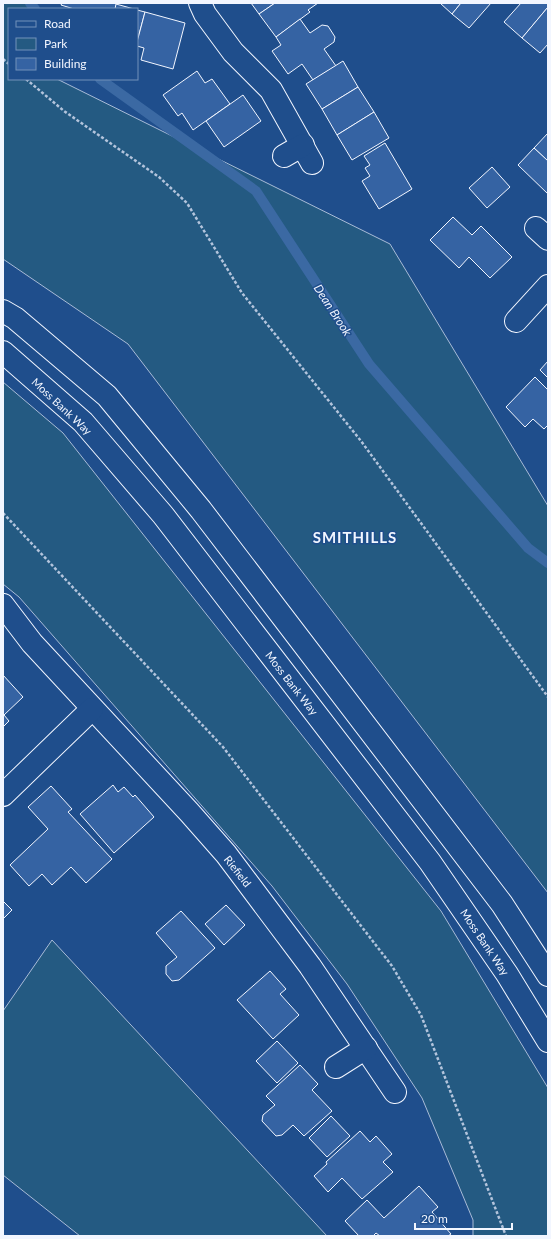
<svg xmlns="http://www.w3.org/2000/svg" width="551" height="1239" font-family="Lato,sans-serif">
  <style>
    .green { fill: #245a82; stroke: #a8bbd7 }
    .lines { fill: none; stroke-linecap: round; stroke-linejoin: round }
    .stream { stroke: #3b69a3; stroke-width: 10 }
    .building { fill: #3563a3; stroke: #f2f6ff }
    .minor-casing { stroke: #f2f6ff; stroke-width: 24 }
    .highway-casing { stroke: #f2f6ff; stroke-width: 24 }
    .path { stroke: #b3c4dc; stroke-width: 2.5; stroke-dasharray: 3 2; stroke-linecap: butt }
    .minor { stroke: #1f4e8c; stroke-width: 22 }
    .highway { stroke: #1f4e8c; stroke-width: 22 }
    .labels { text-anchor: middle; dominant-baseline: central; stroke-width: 3; stroke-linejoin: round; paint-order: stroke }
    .street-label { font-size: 11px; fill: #f2f6ff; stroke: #1f4e8c }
    .water-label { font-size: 12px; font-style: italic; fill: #f2f6ff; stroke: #1f4e8c }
    .district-label { font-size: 15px; font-weight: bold; letter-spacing: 1px; fill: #f2f6ff; stroke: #1f4e8c }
  </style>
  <rect width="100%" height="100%" fill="#1f4e8c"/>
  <g class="green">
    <path d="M 3,3 L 35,3 L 33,9 L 9,9 L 9,79 L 57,79 L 390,244 L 548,506 L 548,893 L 128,344 L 3,259 Z"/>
    <path d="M 3,382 L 63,433 L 441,911 L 548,1088 L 548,1236 L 473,1236 L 473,1220 L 422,1098 L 347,984 L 272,886 L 19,597 L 3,584 Z"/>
    <path d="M 52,940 L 327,1236 L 80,1236 L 3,1175 L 3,1011 Z"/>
  </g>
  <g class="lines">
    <g class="stream">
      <path d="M 30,3 L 35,9"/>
      <path d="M 100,79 L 256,191 L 369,364 L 528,548 L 548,563"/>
    </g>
  </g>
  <g class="building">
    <path d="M 62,3 L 117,3 L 115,9 L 74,9 L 61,5 Z"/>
    <path d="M 251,3 L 275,3 L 259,14 Z"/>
    <path d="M 275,3 L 318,3 L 308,10 L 310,12 L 276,37 L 259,14 Z"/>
    <path d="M 440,3 L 461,3 L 452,14 Z"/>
    <path d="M 461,3 L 491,3 L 469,28 L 452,14 Z"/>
    <path d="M 521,3 L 546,3 L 548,5 L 548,7 L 522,38 L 504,22 Z"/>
    <path d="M 116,4 L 134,9 L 115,9 Z"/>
    <path d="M 548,7 L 548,44 L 540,53 L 522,38 Z"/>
    <path d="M 137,10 L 145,12 L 137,42 Z"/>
    <path d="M 145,12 L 185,23 L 173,69 L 141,60 L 144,48 L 137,46 L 137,42 Z"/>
    <path d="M 300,19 L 310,33 L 322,25 L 328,26 L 335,37 L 334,42 L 324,49 L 336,66 L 313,80 L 302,64 L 288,74 L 272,51 L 281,45 L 276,37 Z"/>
    <path d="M 343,61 L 358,87 L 322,109 L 306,84 Z"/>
    <path d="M 197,71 L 205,83 L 212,79 L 230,104 L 193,130 L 182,113 L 178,116 L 163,95 Z"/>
    <path d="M 358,87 L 374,112 L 337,135 L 322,109 Z"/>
    <path d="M 243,95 L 261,121 L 224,147 L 206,121 Z"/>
    <path d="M 374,112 L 389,138 L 352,160 L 337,135 Z"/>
    <path d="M 548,133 L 548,161 L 534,148 Z"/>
    <path d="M 385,143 L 412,189 L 379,209 L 362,181 L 370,176 L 365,168 L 370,165 L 364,156 Z"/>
    <path d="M 534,148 L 548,161 L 548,194 L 518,165 Z"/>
    <path d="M 492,167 L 510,187 L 487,208 L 469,188 Z"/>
    <path d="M 453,217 L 472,235 L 481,226 L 512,257 L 490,278 L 469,257 L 459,268 L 430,240 Z"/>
    <path d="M 548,361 L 548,378 L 540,370 Z"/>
    <path d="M 535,377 L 548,390 L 548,425 L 544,429 L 533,419 L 525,427 L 506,407 Z"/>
    <path d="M 3,675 L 23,697 L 4,715 L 9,721 L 3,727 Z"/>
    <path d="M 113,785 L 118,792 L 124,787 L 133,797 L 135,795 L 154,817 L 114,853 L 80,814 Z"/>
    <path d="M 51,786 L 72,809 L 68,812 L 112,859 L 86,883 L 71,867 L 52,885 L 42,874 L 29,886 L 10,865 L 48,829 L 28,807 Z"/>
    <path d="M 3,901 L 12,910 L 3,919 Z"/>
    <path d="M 226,905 L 245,925 L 224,945 L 205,924 Z"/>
    <path d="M 181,911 L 215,948 L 179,980 L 172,981 L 166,974 L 166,966 L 177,957 L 156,933 Z"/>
    <path d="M 270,971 L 286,989 L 280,994 L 299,1015 L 273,1039 L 237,1000 Z"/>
    <path d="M 277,1041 L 298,1063 L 277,1083 L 256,1061 Z"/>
    <path d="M 300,1065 L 318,1084 L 312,1090 L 332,1111 L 304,1136 L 293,1125 L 282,1135 L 276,1136 L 262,1121 L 263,1115 L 275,1105 L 266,1096 Z"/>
    <path d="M 331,1116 L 350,1136 L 327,1157 L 309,1138 Z"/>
    <path d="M 360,1131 L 370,1142 L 376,1136 L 392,1154 L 383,1162 L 393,1172 L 362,1199 L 342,1178 L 328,1192 L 314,1176 L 327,1164 L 326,1162 Z"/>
    <path d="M 419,1186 L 438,1207 L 432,1212 L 451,1234 L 448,1236 L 380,1236 L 376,1233 L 373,1236 L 359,1236 L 345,1221 L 367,1200 L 384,1218 Z"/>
  </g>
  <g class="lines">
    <defs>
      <g id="minor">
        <path d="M 200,3 L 205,14 L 233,52 L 271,90 L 312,163"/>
        <path d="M 284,156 L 303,145"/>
        <path d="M 536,228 L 548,239"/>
        <path d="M 516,321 L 548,286"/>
        <path d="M 3,605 L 32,643 L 189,812 L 226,854 L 310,966 L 395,1092"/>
        <path d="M 3,795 L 92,709"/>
        <path d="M 336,1067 L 366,1048"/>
      </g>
      <g id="highway">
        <path d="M 3,311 L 15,318 L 107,396 L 201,510 L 502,904 L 548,975"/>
        <path d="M 3,352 L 83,422 L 163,515 L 430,862 L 507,974 L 548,1041"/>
      </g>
    </defs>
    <use href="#minor" class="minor-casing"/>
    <use href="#highway" class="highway-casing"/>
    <g class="path">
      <path d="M 3,59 L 9,64"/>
      <path d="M 26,79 L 64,111 L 159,177 L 187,203 L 242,293 L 361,441 L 548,697"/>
      <path d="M 3,513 L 223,747 L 392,966 L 421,1015 L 506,1236"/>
    </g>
    <use href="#minor" class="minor"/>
    <use href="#highway" class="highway"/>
  </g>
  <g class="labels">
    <g class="street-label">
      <text transform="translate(62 406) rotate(43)">Moss Bank Way</text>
      <text transform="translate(292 683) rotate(52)">Moss Bank Way</text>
      <text transform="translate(238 871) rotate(52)">Riefield</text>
      <text transform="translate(485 942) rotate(56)">Moss Bank Way</text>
    </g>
    <g class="water-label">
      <text transform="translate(333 310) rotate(57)">Dean Brook</text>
    </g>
    <g class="district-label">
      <text x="355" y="537">SMITHILLS</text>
    </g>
  </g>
  <rect width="551" height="1239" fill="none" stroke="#f2f6ff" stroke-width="8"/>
  <rect x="8" y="8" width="130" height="72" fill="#1f4e8c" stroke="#7391ba"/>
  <rect x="16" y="21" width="20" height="6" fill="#1f4e8c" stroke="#7391ba"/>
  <text x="44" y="28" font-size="12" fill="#f2f6ff">Road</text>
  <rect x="16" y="38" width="20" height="12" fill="#245a82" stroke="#7391ba"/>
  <text x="44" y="48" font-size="12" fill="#f2f6ff">Park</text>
  <rect x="16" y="58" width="20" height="12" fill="#3563a3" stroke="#7391ba"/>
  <text x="44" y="68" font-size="12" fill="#f2f6ff">Building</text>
  <path d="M415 1223v6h97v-6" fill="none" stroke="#f2f6ff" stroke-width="2"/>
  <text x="421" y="1223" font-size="12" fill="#f2f6ff" stroke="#1f4e8c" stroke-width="3" paint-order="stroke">20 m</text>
</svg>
